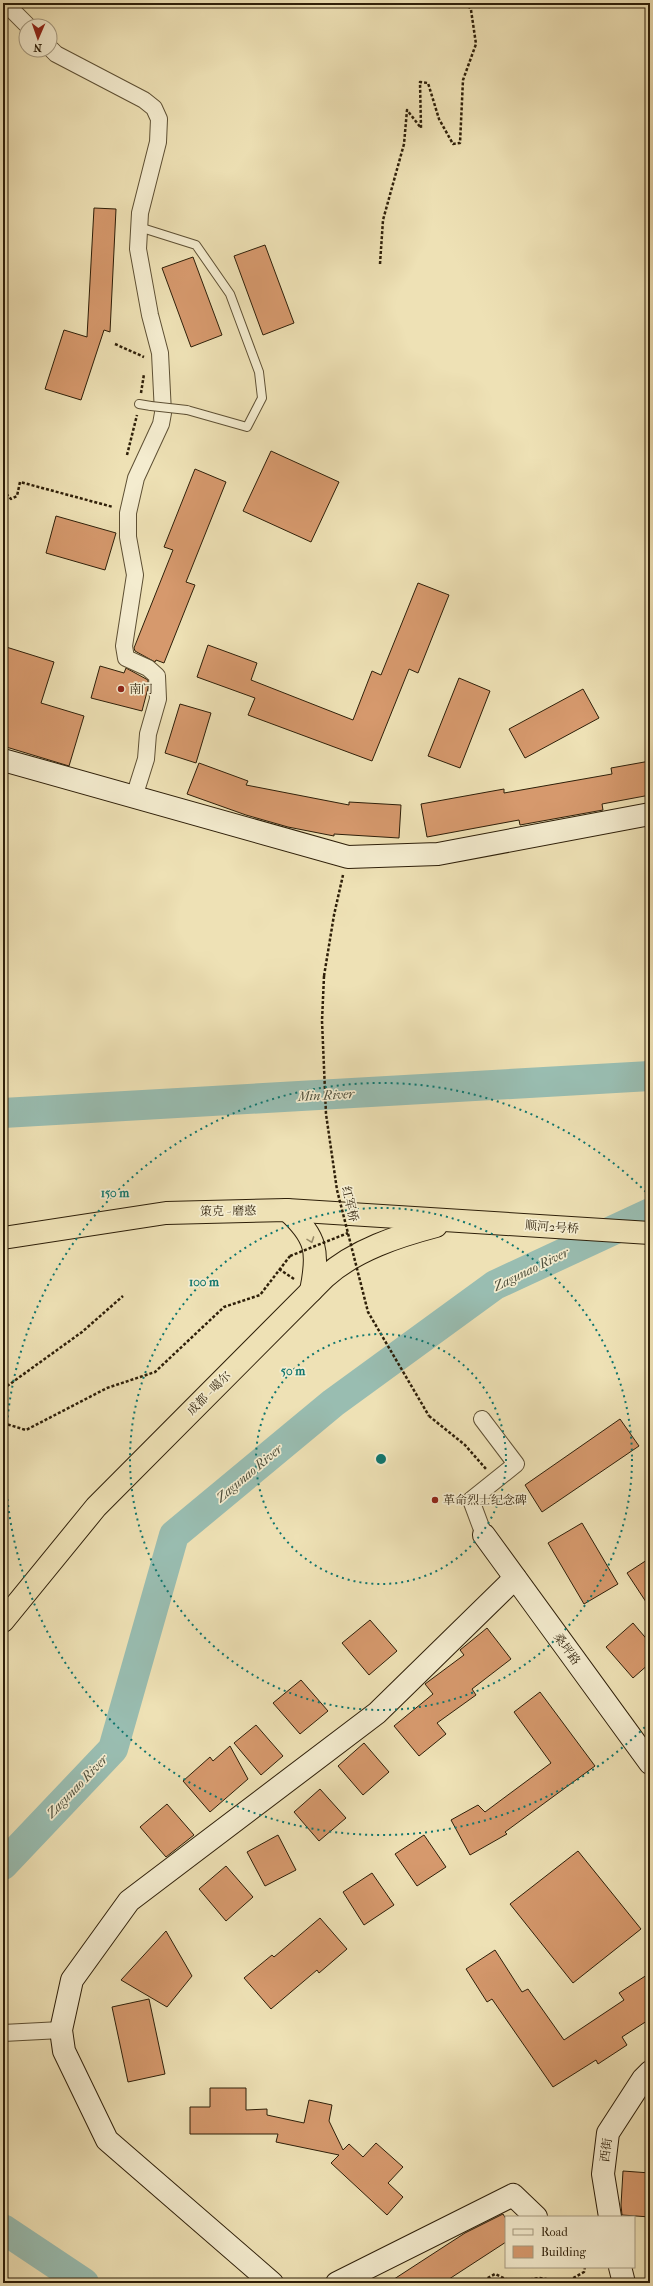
<svg xmlns="http://www.w3.org/2000/svg" width="653" height="2286" font-family="'IM FELL French Canon','Noto Serif SC',serif">
  <style>
    .lines { fill: none; stroke-linecap: round; stroke-linejoin: round }
    .river { stroke: #99bdb1; stroke-width: 30 }
    .building { fill: #d6996d; stroke: #2e1f09 }
    .lane-casing { stroke: #5e5034; stroke-width: 10 }
    .street-casing { stroke: #5e5034; stroke-width: 18 }
    .secondary-casing { stroke: #2e1f09; stroke-width: 24 }
    .highway-casing { stroke: #2e1f09; stroke-width: 24 }
    .path { stroke: #2e1f09; stroke-width: 2.5; stroke-dasharray: 3 2; stroke-linecap: butt }
    .lane { stroke: #f4eccf; stroke-width: 8 }
    .street { stroke: #f4eccf; stroke-width: 16 }
    .secondary { stroke: #f4eccf; stroke-width: 22 }
    .highway { stroke: #eee1b5; stroke-width: 22 }
    .lane-bridge-casing { stroke: #5e5034; stroke-width: 10; stroke-linecap: butt }
    .path-bridge { stroke: #2e1f09; stroke-width: 2.5; stroke-dasharray: 3 2; stroke-linecap: butt }
    .lane-bridge { stroke: #f4eccf; stroke-width: 8 }
    .oneway { stroke: #988a68 }
    .ring { fill: none; stroke: #0f766e; stroke-width: 2; stroke-dasharray: 2 4 }
    .poi-dot { fill: #8f2418; stroke: #f4eccf; stroke-width: 1.5 }
    .labels { text-anchor: middle; dominant-baseline: central; stroke-width: 3.5; stroke-linejoin: round; paint-order: stroke }
    .poi-label { font-size: 12px; fill: #2e1f09; stroke: #f4eccf; text-anchor: start }
    .street-label { font-size: 12px; fill: #2e1f09; stroke: #f4eccf }
    .water-label { font-size: 13px; font-style: italic; fill: #4e4e3b; stroke: #f4eccf }
    .centre { fill: #0f766e; stroke: #f4eccf; stroke-width: 2 }
    .ring-label { font-size: 12px; text-anchor: middle; font-weight: bold; fill: #0f766e; stroke: #f4eccf; stroke-width: 3.5; stroke-linejoin: round; paint-order: stroke }
  </style>
  <rect width="100%" height="100%" fill="#eee1b5"/>
  <filter id="stains"><feTurbulence type="fractalNoise" baseFrequency=".005" numOctaves="4"/><feColorMatrix values="0 0 0 0 .2 0 0 0 0 .09 0 0 0 0 .02 0 0 0 .5 -.17"/></filter>
  <radialGradient id="worn" r=".72"><stop offset=".6" stop-color="#630" stop-opacity="0"/><stop offset="1" stop-color="#630" stop-opacity=".3"/></radialGradient>
  <g class="lines">
    <g class="river">
      <path d="M 3,1113 L 650,1076"/>
      <path d="M 3,1865 L 113,1749 L 174,1535 L 333,1403 L 495,1285 L 650,1213"/>
      <path d="M 3,2229 L 84,2283"/>
    </g>
  </g>
  <g class="building">
    <path d="M 94,208 L 116,209 L 110,332 L 104,330 L 81,400 L 45,389 L 64,330 L 87,337 Z"/>
    <path d="M 265,245 L 294,323 L 263,335 L 234,256 Z"/>
    <path d="M 193,257 L 222,335 L 191,347 L 162,268 Z"/>
    <path d="M 271,451 L 339,482 L 311,542 L 243,511 Z"/>
    <path d="M 195,469 L 226,482 L 186,582 L 195,585 L 164,663 L 156,660 L 155,662 L 135,651 L 134,648 L 173,550 L 164,547 Z"/>
    <path d="M 56,516 L 116,533 L 105,570 L 46,553 Z"/>
    <path d="M 418,583 L 449,595 L 418,673 L 409,669 L 372,761 L 248,715 L 255,698 L 197,677 L 208,645 L 257,663 L 251,680 L 353,720 L 372,671 L 381,675 Z"/>
    <path d="M 3,646 L 54,662 L 41,703 L 84,716 L 69,766 L 3,746 Z"/>
    <path d="M 100,666 L 124,673 L 126,668 L 148,680 L 148,688 L 142,711 L 91,698 Z"/>
    <path d="M 459,678 L 490,691 L 460,768 L 428,756 Z"/>
    <path d="M 583,689 L 599,718 L 525,758 L 509,729 Z"/>
    <path d="M 180,704 L 211,713 L 196,763 L 165,753 Z"/>
    <path d="M 650,761 L 650,795 L 602,804 L 603,810 L 520,825 L 519,820 L 427,837 L 421,804 L 504,789 L 504,793 L 612,774 L 611,768 Z"/>
    <path d="M 199,763 L 248,781 L 246,785 L 349,805 L 349,802 L 401,805 L 399,838 L 334,834 L 334,836 L 288,827 L 246,815 L 187,794 Z"/>
    <path d="M 620,1419 L 639,1446 L 542,1512 L 525,1485 Z"/>
    <path d="M 582,1523 L 618,1584 L 584,1604 L 548,1543 Z"/>
    <path d="M 650,1558 L 650,1608 L 627,1573 Z"/>
    <path d="M 370,1620 L 397,1651 L 369,1675 L 342,1643 Z"/>
    <path d="M 633,1623 L 650,1643 L 650,1663 L 633,1678 L 606,1647 Z"/>
    <path d="M 487,1628 L 511,1659 L 472,1689 L 476,1695 L 437,1723 L 446,1734 L 419,1756 L 394,1726 L 433,1694 L 425,1684 L 464,1655 L 460,1650 Z"/>
    <path d="M 301,1680 L 328,1711 L 300,1734 L 273,1703 Z"/>
    <path d="M 540,1692 L 595,1766 L 505,1832 L 507,1834 L 470,1855 L 451,1820 L 478,1805 L 485,1812 L 551,1763 L 514,1712 Z"/>
    <path d="M 256,1725 L 283,1756 L 261,1775 L 234,1743 Z"/>
    <path d="M 364,1743 L 389,1772 L 363,1795 L 338,1766 Z"/>
    <path d="M 230,1746 L 248,1779 L 210,1812 L 183,1781 L 210,1757 L 213,1761 Z"/>
    <path d="M 320,1789 L 346,1818 L 319,1841 L 294,1812 Z"/>
    <path d="M 167,1804 L 194,1835 L 166,1857 L 140,1827 Z"/>
    <path d="M 278,1835 L 296,1870 L 265,1886 L 247,1852 Z"/>
    <path d="M 424,1835 L 446,1867 L 417,1886 L 395,1854 Z"/>
    <path d="M 578,1851 L 641,1929 L 573,1983 L 510,1904 Z"/>
    <path d="M 226,1866 L 253,1897 L 226,1921 L 199,1889 Z"/>
    <path d="M 372,1873 L 394,1905 L 364,1925 L 343,1892 Z"/>
    <path d="M 320,1918 L 347,1949 L 319,1973 L 317,1970 L 271,2009 L 244,1978 L 272,1955 L 274,1957 Z"/>
    <path d="M 166,1931 L 192,1976 L 167,2007 L 121,1980 Z"/>
    <path d="M 495,1950 L 522,1992 L 528,1989 L 564,2040 L 624,2000 L 619,1993 L 650,1973 L 650,2019 L 622,2037 L 627,2045 L 598,2064 L 596,2060 L 553,2087 L 492,1999 L 487,2002 L 466,1969 Z"/>
    <path d="M 149,1999 L 165,2074 L 128,2082 L 112,2007 Z"/>
    <path d="M 210,2088 L 246,2088 L 246,2110 L 267,2109 L 267,2115 L 304,2123 L 309,2100 L 332,2105 L 329,2121 L 343,2150 L 349,2144 L 363,2157 L 376,2143 L 403,2167 L 388,2183 L 403,2197 L 387,2215 L 331,2163 L 339,2155 L 276,2142 L 278,2134 L 190,2134 L 190,2107 L 210,2107 Z"/>
    <path d="M 623,2171 L 650,2173 L 650,2217 L 622,2215 L 621,2205 Z"/>
    <path d="M 503,2214 L 506,2219 L 506,2242 L 443,2283 L 388,2283 L 465,2233 Z"/>
  </g>
  <g class="lines">
    <defs>
      <g id="lane">
        <path d="M 139,227 L 196,245 L 230,294 L 259,372 L 262,398 L 247,427 L 187,410"/>
        <path d="M 139,404 L 151,406"/>
      </g>
      <g id="street">
        <path d="M 5,3 L 28,26"/>
        <path d="M 50,48 L 56,54 L 144,100 L 154,108 L 159,119 L 158,142 L 140,213 L 138,249 L 150,315 L 160,353 L 163,413 L 161,424 L 136,478 L 128,513 L 128,537 L 135,575 L 124,646 L 126,658 L 148,668 L 157,676 L 158,699 L 148,734 L 146,759 L 134,797"/>
        <path d="M 482,1419 L 516,1464 L 471,1500 L 484,1535"/>
        <path d="M 3,2033 L 61,2030"/>
      </g>
      <g id="secondary">
        <path d="M 3,760 L 348,857 L 438,854 L 650,814"/>
        <path d="M 484,1535 L 650,1763"/>
        <path d="M 610,2217 L 603,2174 L 608,2133 L 643,2079 L 650,2072"/>
        <path d="M 620,2267 L 624,2283"/>
        <path d="M 272,2283 L 107,2140 L 64,2051 L 61,2030 L 72,1980 L 129,1901 L 377,1713 L 515,1578"/>
        <path d="M 337,2283 L 513,2195 L 536,2217"/>
      </g>
      <g id="highway">
        <path d="M 287,1210 C 317,1237 319,1252 311,1291"/>
        <path d="M 3,1238 L 166,1213 L 287,1210 L 650,1233"/>
        <path d="M 3,1621 L 96,1507 L 325,1277 C 355,1250 398,1236 436,1226"/>
      </g>
    </defs>
    <use href="#lane" class="lane-casing"/>
    <use href="#street" class="street-casing"/>
    <use href="#secondary" class="secondary-casing"/>
    <use href="#highway" class="highway-casing"/>
    <g class="path">
      <path d="M 380,264 L 383,220 L 404,144 L 407,110 L 421,128 L 420,82 L 428,83 L 439,119 L 453,144 L 460,143 L 463,80 L 476,44 L 471,10 L 467,3"/>
      <path d="M 115,344 L 144,357"/>
      <path d="M 141,393 L 144,374"/>
      <path d="M 127,455 L 137,415"/>
      <path d="M 3,490 L 11,499 L 17,496 L 20,482 L 113,507"/>
      <path d="M 324,976 L 334,915 L 343,875"/>
      <path d="M 279,1269 L 294,1279"/>
      <path d="M 3,1389 L 82,1332 L 123,1296"/>
      <path d="M 429,1416 L 465,1445 L 486,1469"/>
      <path d="M 3,1423 L 26,1430 L 107,1388 L 155,1372 L 224,1307 L 260,1295 L 290,1256"/>
      <path d="M 479,2283 L 495,2274 L 512,2282 L 539,2278 L 566,2282 L 584,2272 L 585,2267"/>
    </g>
    <use href="#lane" class="lane"/>
    <use href="#street" class="street"/>
    <use href="#secondary" class="secondary"/>
    <use href="#highway" class="highway"/>
    <defs>
      <path id="lane-bridge" d="M 151,406 L 187,410"/>
    </defs>
    <use href="#lane-bridge" class="lane-bridge-casing"/>
    <g class="path-bridge">
      <path d="M 324,976 L 322,1021 L 326,1114 L 337,1190 L 368,1312 L 429,1416"/>
      <path d="M 290,1256 L 348,1233"/>
    </g>
    <use href="#lane-bridge" class="lane-bridge"/>
  </g>
  <defs><path id="oneway-chevron" d="M-2-3.5L2.5 0L-2 3.5" fill="none" stroke-width="1.6" stroke-linecap="round" stroke-linejoin="round"/></defs>
  <use class="oneway" href="#oneway-chevron" transform="translate(311 1240) rotate(70)"/>
  <g class="ring">
    <circle cx="381" cy="1459" r="125"/>
    <circle cx="381" cy="1459" r="251"/>
    <path d="M649 1723A376 376 0 1 1 649 1195"/>
  </g>
  <g class="poi-dot">
    <circle cx="121" cy="689" r="4"/>
    <circle cx="435" cy="1500" r="4"/>
  </g>
  <g class="labels">
    <g class="poi-label">
      <text x="129" y="689">南门</text>
      <text x="443" y="1500">革命烈士纪念碑</text>
    </g>
    <g class="street-label">
      <text transform="translate(350 1204) rotate(77)">红军桥</text>
      <text transform="translate(228 1211) rotate(-1)">策克 - 磨憨</text>
      <text transform="translate(552 1227) rotate(4)">顺河2号桥</text>
      <text transform="translate(209 1393) rotate(-45)">成都 - 噶尔</text>
      <text transform="translate(567 1649) rotate(54)">桑坪路</text>
      <text transform="translate(606 2150) rotate(-83)">西街</text>
    </g>
    <g class="water-label">
      <text transform="translate(326 1095) rotate(-3)">Min River</text>
      <text transform="translate(531 1269) rotate(-26)">Zagunao River</text>
      <text transform="translate(249 1473) rotate(-40)">Zagunao River</text>
      <text transform="translate(77 1786) rotate(-46)">Zagunao River</text>
    </g>
  </g>
  <circle cx="381" cy="1459" r="6" class="centre"/>
  <g class="ring-label">
    <text x="115" y="1197">150 m</text>
    <text x="204" y="1286">100 m</text>
    <text x="293" y="1375">50 m</text>
  </g>
  <rect width="653" height="2286" fill="none" stroke="#eee1b5" stroke-width="16"/>
  <rect x="4" y="4" width="645" height="2278" fill="none" stroke="#2e1f09" stroke-width="2"/>
  <rect x="8" y="8" width="637" height="2270" fill="none" stroke="#2e1f09"/>
  <rect x="505" y="2216" width="130" height="52" fill="#f4eccf" stroke="#a59a80"/>
  <rect x="513" y="2229" width="20" height="6" fill="#f4eccf" stroke="#a59a80"/>
  <text x="541" y="2236" font-size="12" fill="#2e1f09">Road</text>
  <rect x="513" y="2246" width="20" height="12" fill="#d6996d" stroke="#a59a80"/>
  <text x="541" y="2256" font-size="12" fill="#2e1f09">Building</text>
  <g transform="translate(38 38) rotate(182)"><circle r="19" fill="#f4eccf" stroke="#a59a80"/>
  <path d="M0-3L7 15L0 10L-7 15Z" fill="#8f2418"/>
  <text y="-6" font-size="11" font-weight="bold" text-anchor="middle" fill="#2e1f09">N</text>
  </g>
  <rect width="100%" height="100%" filter="url(#stains)"/>
  <rect width="100%" height="100%" fill="url(#worn)"/>
</svg>
